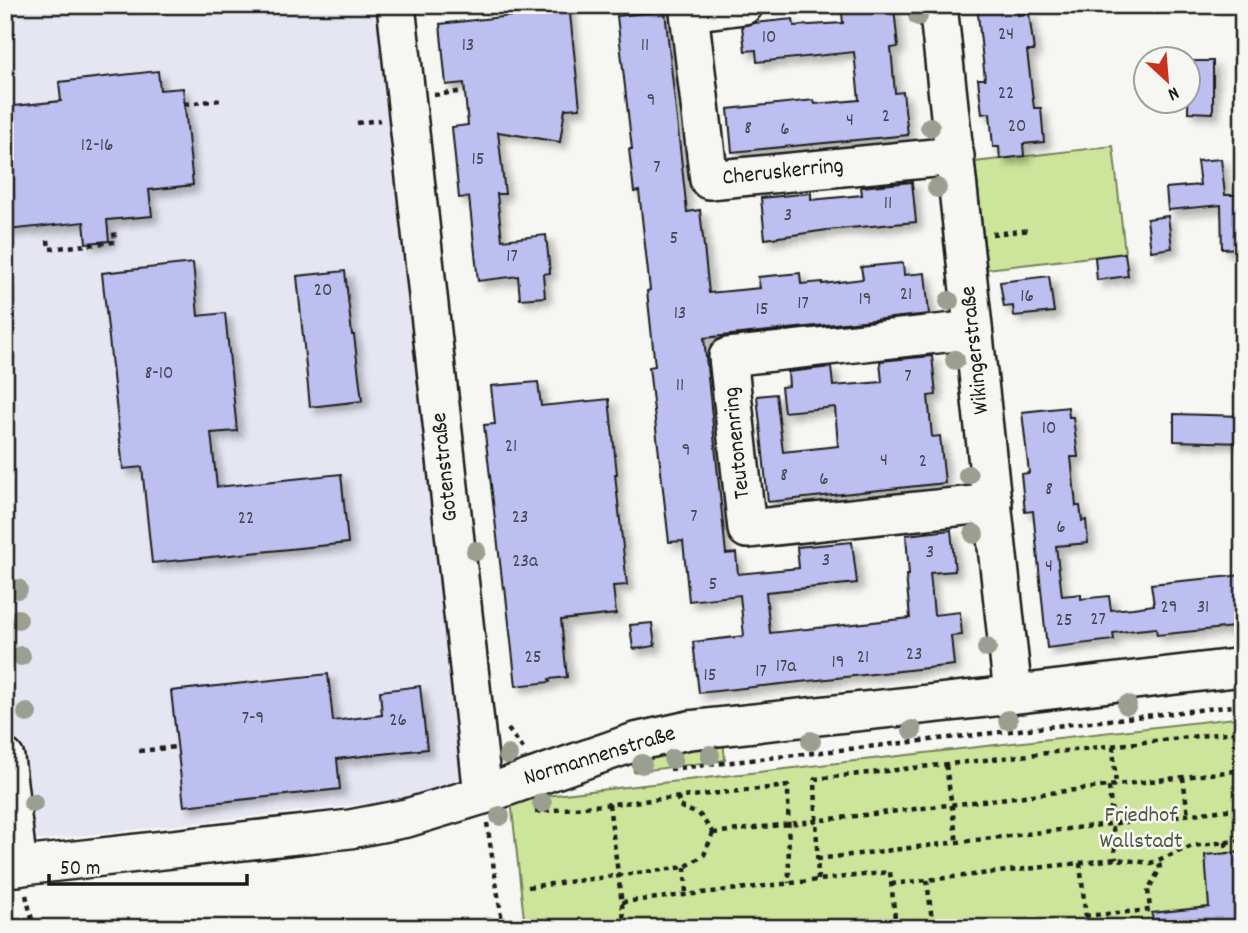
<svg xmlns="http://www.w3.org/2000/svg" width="1248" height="933" font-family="Dekko,sans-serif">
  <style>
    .built { fill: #e5e6f1 }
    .green { fill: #cde59a; stroke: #74805b; stroke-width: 2 }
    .building { fill: #bcbff0; stroke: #1c1c1c; stroke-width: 2; filter: url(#shadow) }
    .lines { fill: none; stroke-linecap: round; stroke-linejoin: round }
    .minor-casing { stroke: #1c1c1c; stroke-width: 42 }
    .path { stroke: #1c1c1c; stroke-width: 4.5; stroke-dasharray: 5 5; stroke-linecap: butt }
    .minor { stroke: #f6f6f2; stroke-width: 37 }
    .tree { fill: #9b9f91 }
    .labels { text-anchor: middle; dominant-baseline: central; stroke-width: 5; stroke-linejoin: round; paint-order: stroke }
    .number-label { font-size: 19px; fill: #444551 }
    .street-label { font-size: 23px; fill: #1c1c1c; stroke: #f6f6f2 }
    .park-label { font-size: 23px; fill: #515842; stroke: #f6f6f2 }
  </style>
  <defs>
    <filter id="shadow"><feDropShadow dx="6" dy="6" stdDeviation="3.5" flood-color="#0004"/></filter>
  </defs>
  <rect width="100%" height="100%" fill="#f6f6f2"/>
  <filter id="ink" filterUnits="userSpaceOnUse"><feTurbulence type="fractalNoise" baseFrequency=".0143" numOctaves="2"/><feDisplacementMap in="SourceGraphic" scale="14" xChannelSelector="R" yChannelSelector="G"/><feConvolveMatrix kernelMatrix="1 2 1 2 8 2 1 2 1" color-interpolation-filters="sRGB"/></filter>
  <g filter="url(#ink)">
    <path class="built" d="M 5,5 L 411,5 L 497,777 L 390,801 L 5,844 L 5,594 L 11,593 L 5,499 Z"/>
    <g class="green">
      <path d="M 1113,146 L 1125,253 L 987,269 L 975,162 Z"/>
      <path d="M 1243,717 L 1243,928 L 525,928 L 511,800 Z"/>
      <path d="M 723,740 L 725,760 L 634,772 L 631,753 Z"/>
    </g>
    <g class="building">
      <path d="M 537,5 L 569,5 L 580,108 L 565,109 L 560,142 L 498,132 L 505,194 L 497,194 L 502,240 L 546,235 L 550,273 L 543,274 L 545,297 L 520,299 L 518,276 L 478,281 L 469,197 L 459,198 L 452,127 L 468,125 L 464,83 L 446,85 L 440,24 L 538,13 Z"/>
      <path d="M 977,5 L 1017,5 L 1018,15 L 1029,13 L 1034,51 L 1027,51 L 1034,108 L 1041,108 L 1044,142 L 1023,144 L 1024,156 L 1000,159 L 999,147 L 993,147 L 990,113 L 982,114 L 978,79 L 985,79 Z"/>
      <path d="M 894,8 L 898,47 L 891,48 L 895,93 L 903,92 L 908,135 L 732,152 L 728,109 L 814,100 L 815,104 L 859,100 L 854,52 L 757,62 L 756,50 L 745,51 L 742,26 L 754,23 L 793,19 L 794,26 L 843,23 L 842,13 Z"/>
      <path d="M 665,11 L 687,212 L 700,210 L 709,293 L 760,288 L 758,277 L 800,273 L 801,284 L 822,282 L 822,284 L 863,279 L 861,267 L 903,263 L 904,275 L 925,273 L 929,314 L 704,338 L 726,554 L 736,553 L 738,574 L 799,568 L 797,547 L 852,542 L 857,583 L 766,592 L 770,633 L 910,618 L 906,575 L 909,575 L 906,535 L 951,530 L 955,571 L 930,573 L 934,615 L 960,612 L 962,635 L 951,636 L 954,665 L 699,693 L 693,642 L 744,636 L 740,595 L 689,601 L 683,541 L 669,542 L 649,367 L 655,366 L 647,291 L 650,290 L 639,191 L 634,192 L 629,149 L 632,149 L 617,16 Z"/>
      <path d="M 1189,61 L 1213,61 L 1213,113 L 1188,112 Z"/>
      <path d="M 158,71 L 160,90 L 183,88 L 193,185 L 149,190 L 152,216 L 107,220 L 109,241 L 86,243 L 84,222 L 7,230 L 5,209 L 5,107 L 61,101 L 59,82 Z"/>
      <path d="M 1221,159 L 1225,195 L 1243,195 L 1243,248 L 1222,249 L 1221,205 L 1168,210 L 1166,188 L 1200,185 L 1197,161 Z"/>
      <path d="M 912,182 L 916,222 L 827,230 L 765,239 L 761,198 L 811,193 L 811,200 L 862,195 L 861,187 Z"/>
      <path d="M 1168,216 L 1172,248 L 1151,251 L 1147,219 Z"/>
      <path d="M 1125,253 L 1128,276 L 1097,280 L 1095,257 Z"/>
      <path d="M 193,263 L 198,316 L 225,313 L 237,431 L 211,433 L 217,487 L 341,474 L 348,543 L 152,563 L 142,467 L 123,469 L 102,273 Z"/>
      <path d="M 345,271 L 352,335 L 354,335 L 362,401 L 310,407 L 297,276 Z"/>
      <path d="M 1049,276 L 1054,312 L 1014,316 L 1013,306 L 1004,307 L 1000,282 Z"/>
      <path d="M 932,356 L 936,395 L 928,396 L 932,437 L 940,436 L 945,483 L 768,502 L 757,396 L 776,394 L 783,452 L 838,446 L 835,407 L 784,412 L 781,387 L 789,386 L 788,372 L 831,367 L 833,386 L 882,382 L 880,361 Z"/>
      <path d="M 538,382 L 541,406 L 609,399 L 617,474 L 615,474 L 627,585 L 613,586 L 616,614 L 561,620 L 567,677 L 549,679 L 550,682 L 516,686 L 505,587 L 503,588 L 484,425 L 495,424 L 491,386 Z"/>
      <path d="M 1068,407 L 1069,417 L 1073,417 L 1078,457 L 1071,457 L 1076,506 L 1080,506 L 1082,521 L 1086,520 L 1088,543 L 1056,546 L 1062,596 L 1081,594 L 1081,599 L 1109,596 L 1111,610 L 1133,608 L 1154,605 L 1151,584 L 1243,575 L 1243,626 L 1157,635 L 1156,628 L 1136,630 L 1113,633 L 1114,640 L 1047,648 L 1033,511 L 1025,512 L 1021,474 L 1029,473 L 1022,412 Z"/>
      <path d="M 1174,414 L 1243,416 L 1243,443 L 1174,441 Z"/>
      <path d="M 652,623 L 655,646 L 633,649 L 630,625 Z"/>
      <path d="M 328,674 L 333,721 L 382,715 L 380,691 L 420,686 L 427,749 L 337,759 L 340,789 L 184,806 L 171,691 Z"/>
      <path d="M 1243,852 L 1243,928 L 1153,928 L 1152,913 L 1209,907 L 1205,855 Z"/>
    </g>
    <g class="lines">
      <defs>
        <g id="minor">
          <path d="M 396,5 L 483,795"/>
          <path d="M 744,5 L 689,12 L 709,180 L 955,156"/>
          <path d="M 938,5 L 1013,694"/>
          <path d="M 973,330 L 728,357 L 747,529 L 993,503"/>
          <path d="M 5,758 L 18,867"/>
          <path d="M 5,868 L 350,829 L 407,818 L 483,795 L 635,742 L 689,730 L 985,698 L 1243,667"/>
        </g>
      </defs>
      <use href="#minor" class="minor-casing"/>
      <g class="path">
        <path d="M 434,95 L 465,91"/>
        <path d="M 185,104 L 221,100"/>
        <path d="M 357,123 L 380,120"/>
        <path d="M 992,234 L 1031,230"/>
        <path d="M 48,240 L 49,249 L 115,242 L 114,232"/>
        <path d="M 508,729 L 524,750"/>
        <path d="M 1113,746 L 1116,786"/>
        <path d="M 139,751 L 177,747"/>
        <path d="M 946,765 L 957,843"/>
        <path d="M 670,769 L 1243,705"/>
        <path d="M 1183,777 L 1188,815"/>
        <path d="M 1109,787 L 1116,859"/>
        <path d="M 678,797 L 679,806 L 700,815 L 713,833"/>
        <path d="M 609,804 L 625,928"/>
        <path d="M 535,812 L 788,786 L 789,883"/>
        <path d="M 487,823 L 503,928"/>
        <path d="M 713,833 L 1243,770"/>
        <path d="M 1226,842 L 1227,853"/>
        <path d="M 817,859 L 1243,808"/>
        <path d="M 1080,863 L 1087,928"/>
        <path d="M 685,867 L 686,895"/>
        <path d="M 818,880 L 815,779 L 1243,731"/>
        <path d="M 927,880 L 933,928"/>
        <path d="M 891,884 L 1116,859 L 1151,863 L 1192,846 L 1243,840"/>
        <path d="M 528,887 L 685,867 L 704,855 L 713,833"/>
        <path d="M 26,895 L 34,928"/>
        <path d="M 622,902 L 890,872 L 896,928"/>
        <path d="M 1085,916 L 1150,910 L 1148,890 L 1160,869 L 1159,861"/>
      </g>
      <use href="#minor" class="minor"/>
    </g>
    <g class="tree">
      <circle cx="918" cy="16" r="10"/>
      <circle cx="930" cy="127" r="10"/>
      <circle cx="937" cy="188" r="10"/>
      <circle cx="949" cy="301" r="10"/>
      <circle cx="955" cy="360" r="10"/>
      <circle cx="968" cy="475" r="10"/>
      <circle cx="974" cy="534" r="10"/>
      <circle cx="476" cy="551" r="10"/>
      <circle cx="18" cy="589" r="10"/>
      <circle cx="18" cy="619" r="10"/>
      <circle cx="987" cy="648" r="10"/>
      <circle cx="21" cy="656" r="10"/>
      <circle cx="1127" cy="705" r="10"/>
      <circle cx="27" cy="713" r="10"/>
      <circle cx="1008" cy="720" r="10"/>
      <circle cx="912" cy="730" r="10"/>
      <circle cx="811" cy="741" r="10"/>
      <circle cx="508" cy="755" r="10"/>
      <circle cx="710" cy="755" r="10"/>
      <circle cx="673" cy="759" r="10"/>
      <circle cx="642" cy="764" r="10"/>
      <circle cx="33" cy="803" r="10"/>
      <circle cx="542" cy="803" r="10"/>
      <circle cx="500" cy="816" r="10"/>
    </g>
  </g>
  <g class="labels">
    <g class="number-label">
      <text x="1006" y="35">24</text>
      <text x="769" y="38">10</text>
      <text x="468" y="46">13</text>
      <text x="645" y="46">11</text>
      <text x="1006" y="94">22</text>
      <text x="651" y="101">9</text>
      <text x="886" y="117">2</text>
      <text x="850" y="121">4</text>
      <text x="1017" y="127">20</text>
      <text x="748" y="129">8</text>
      <text x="785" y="130">6</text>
      <text x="97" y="146">12-16</text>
      <text x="478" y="160">15</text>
      <text x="657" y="168">7</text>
      <text x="888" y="204">11</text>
      <text x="788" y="216">3</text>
      <text x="674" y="239">5</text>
      <text x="512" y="257">17</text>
      <text x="323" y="291">20</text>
      <text x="906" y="295">21</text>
      <text x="1027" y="297">16</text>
      <text x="865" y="300">19</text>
      <text x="803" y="304">17</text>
      <text x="762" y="310">15</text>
      <text x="680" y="314">13</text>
      <text x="159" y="374">8-10</text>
      <text x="908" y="377">7</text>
      <text x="680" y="386">11</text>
      <text x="1049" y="429">10</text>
      <text x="511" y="447">21</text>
      <text x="686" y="451">9</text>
      <text x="884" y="461">4</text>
      <text x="923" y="462">2</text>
      <text x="784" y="476">8</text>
      <text x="824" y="480">6</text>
      <text x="1049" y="490">8</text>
      <text x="694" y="517">7</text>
      <text x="520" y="518">23</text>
      <text x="246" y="519">22</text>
      <text x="1061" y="528">6</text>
      <text x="930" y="553">3</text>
      <text x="826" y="561">3</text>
      <text x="525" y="562">23a</text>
      <text x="1049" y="567">4</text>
      <text x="713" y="585">5</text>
      <text x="1169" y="608">29</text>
      <text x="1203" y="608">31</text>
      <text x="1098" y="620">27</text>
      <text x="1064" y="621">25</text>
      <text x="914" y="655">23</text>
      <text x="533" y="658">25</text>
      <text x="863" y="658">21</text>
      <text x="838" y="663">19</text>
      <text x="786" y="667">17a</text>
      <text x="761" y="672">17</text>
      <text x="710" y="676">15</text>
      <text x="253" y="719">7-9</text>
      <text x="398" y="721">26</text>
    </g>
    <g class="street-label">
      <text transform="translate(783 173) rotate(-6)">Cheruskerring</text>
      <text transform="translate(976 350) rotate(-96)">Wikingerstraße</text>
      <text transform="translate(738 443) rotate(-96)">Teutonenring</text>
      <text transform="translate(446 467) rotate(-96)">Gotenstraße</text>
      <text transform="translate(600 757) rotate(-17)">Normannenstraße</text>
    </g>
    <g class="park-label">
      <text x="1141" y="816">Friedhof<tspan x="1141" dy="26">Wallstadt</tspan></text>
    </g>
  </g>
  <rect width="1248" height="933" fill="none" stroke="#f6f6f2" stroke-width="28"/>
  <rect x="14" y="14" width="1220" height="905" fill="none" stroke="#1c1c1c" stroke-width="2.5" filter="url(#ink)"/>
  <g transform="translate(1167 80) rotate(154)"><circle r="33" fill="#f6f6f2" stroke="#9f9f9c" stroke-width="2"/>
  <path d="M0-5L12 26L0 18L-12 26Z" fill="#c8321e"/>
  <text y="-10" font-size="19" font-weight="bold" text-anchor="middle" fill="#1c1c1c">N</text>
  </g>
  <path d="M49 874v10h198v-10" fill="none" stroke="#1c1c1c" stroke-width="3.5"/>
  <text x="60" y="874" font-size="21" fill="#1c1c1c" stroke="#f6f6f2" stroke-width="5" paint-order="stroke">50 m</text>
</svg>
